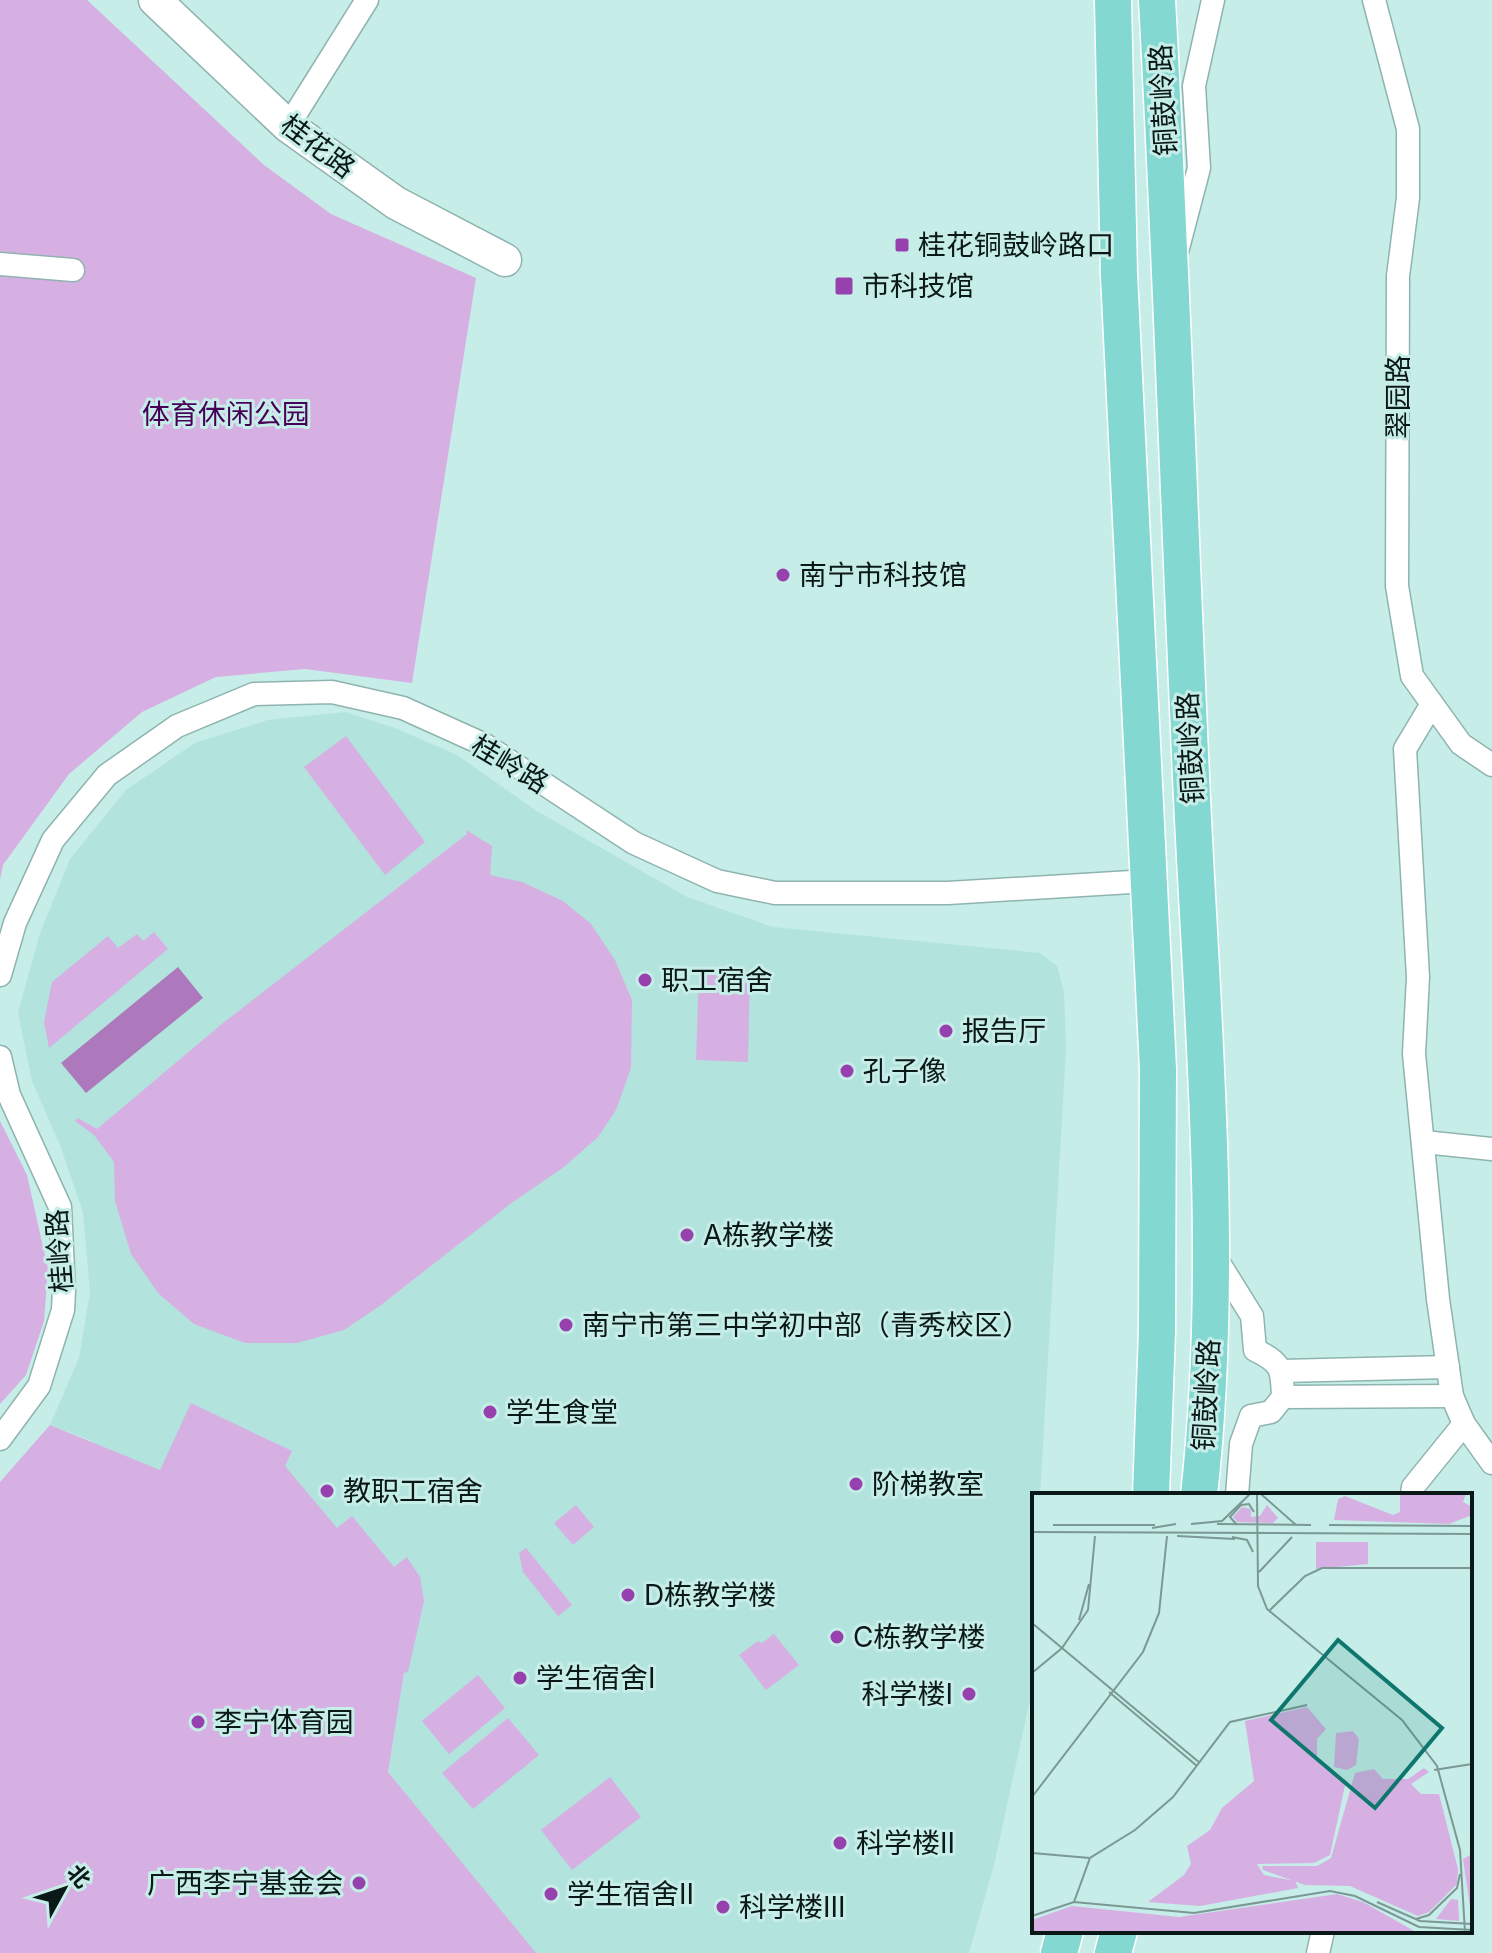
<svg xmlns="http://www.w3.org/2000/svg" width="1492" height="1953" font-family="Inter,'Noto Sans SC',sans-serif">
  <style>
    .built { fill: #b2e3dc }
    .green { fill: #d7b0e3 }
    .water { fill: #ad79bc }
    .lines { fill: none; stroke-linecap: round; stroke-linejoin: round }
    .street-casing { stroke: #8fb4af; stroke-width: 25 }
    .secondary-casing { stroke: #8fb4af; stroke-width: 35 }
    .primary-casing { stroke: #fff; stroke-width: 39 }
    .street { stroke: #fff; stroke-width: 22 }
    .secondary { stroke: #fff; stroke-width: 32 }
    .primary { stroke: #83d9d2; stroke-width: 36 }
    .poi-dot { fill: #9741ae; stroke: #c6ede8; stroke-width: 3 }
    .labels { text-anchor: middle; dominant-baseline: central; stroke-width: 6; stroke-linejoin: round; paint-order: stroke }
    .street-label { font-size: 28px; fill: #0a1817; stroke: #c6ede8 }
    .poi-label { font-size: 28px; fill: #0a1817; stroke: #c6ede8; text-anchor: start }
    .park-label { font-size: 28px; fill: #470057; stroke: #c6ede8 }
    .inset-road { fill: none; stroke: #7b9894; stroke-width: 2 }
    .view { fill: #0f766e; fill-opacity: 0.15; stroke: #0f766e; stroke-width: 4 }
    .inset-edge { fill: none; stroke: #0a1817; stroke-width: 4 }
  </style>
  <rect width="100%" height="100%" fill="#c6ede8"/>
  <path class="built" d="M 345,712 L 395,728 L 457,755 L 535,810 L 687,897 L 773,927 L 1040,953 L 1057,966 L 1064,992 L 1066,1049 L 1040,1495 L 1034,1495 L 1034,1681 L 994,1865 L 969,1953 L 515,1953 L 388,1771 L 404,1673 L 90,1440 L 50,1425 L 79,1358 L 90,1292 L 83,1212 L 60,1145 L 32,1081 L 18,1013 L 40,933 L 70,859 L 126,790 L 195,743 L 268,720 Z"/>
  <g class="green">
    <path d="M 0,0 L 87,0 L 264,165 L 331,214 L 476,278 L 412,683 L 305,669 L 216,677 L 142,712 L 69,774 L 3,865 L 0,880 Z"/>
    <path d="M 346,736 L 425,842 L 385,875 L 304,767 Z"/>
    <path d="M 466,830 L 492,846 L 490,875 L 522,882 L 563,901 L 591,924 L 615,960 L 632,1000 L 631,1068 L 616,1110 L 598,1137 L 564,1167 L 510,1204 L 381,1305 L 344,1330 L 297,1343 L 245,1343 L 194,1324 L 158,1293 L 131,1254 L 115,1201 L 114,1162 L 94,1135 L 75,1121 L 78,1118 L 97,1129 L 223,1023 L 467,834 Z"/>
    <path d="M 154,932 L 168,949 L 49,1048 L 44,1022 L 52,982 L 108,936 L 118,948 L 137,934 L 143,941 Z"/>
    <path d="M 699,969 L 750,971 L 748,1062 L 696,1060 Z"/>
    <path d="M 0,1121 L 27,1175 L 48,1269 L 44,1321 L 26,1375 L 0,1404 Z"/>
    <path d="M 191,1403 L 292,1451 L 285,1466 L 337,1528 L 352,1516 L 394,1567 L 407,1557 L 420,1577 L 424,1601 L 408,1672 L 404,1673 L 388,1772 L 536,1953 L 0,1953 L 0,1482 L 50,1425 L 160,1470 Z"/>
    <path d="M 576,1505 L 594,1527 L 573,1545 L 554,1523 Z"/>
    <path d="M 526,1548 L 572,1605 L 558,1616 L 523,1572 L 519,1553 Z"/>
    <path d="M 774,1634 L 799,1665 L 766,1690 L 739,1655 L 758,1641 L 762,1643 Z"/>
    <path d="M 478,1675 L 505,1708 L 449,1754 L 422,1721 Z"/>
    <path d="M 508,1718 L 539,1755 L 473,1809 L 442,1773 Z"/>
    <path d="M 610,1777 L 641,1817 L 572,1870 L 541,1830 Z"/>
  </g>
  <path class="water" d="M 178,967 L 203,998 L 86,1093 L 61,1063 Z"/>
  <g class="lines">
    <defs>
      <g id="street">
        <path d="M 1374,0 L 1408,129 L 1408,198 L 1398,276 L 1397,586 L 1412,676 L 1461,744 L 1492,765"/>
        <path d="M 288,126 L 367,0"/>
        <path d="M 1178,248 L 1199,168 L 1194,86 L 1213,0"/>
        <path d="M 0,264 L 73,270"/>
        <path d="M 1432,704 L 1405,749 L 1418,977 L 1414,1054 L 1438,1299 L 1452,1396 L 1464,1424 L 1492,1463"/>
        <path d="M 0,975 L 15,923 L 53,840 L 107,775 L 177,726 L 254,694 L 332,692 L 403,708 L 485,745 L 634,843 L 717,881 L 775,893 L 948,893 L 1148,881"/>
        <path d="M 0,1057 L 9,1095 L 60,1207 L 64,1291 L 63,1310 L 39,1386 L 0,1439"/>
        <path d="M 1424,1142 L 1492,1149"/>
        <path d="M 1214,1255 L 1252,1316 L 1255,1350 C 1282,1363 1282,1369 1283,1397 L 1271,1412 L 1251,1416 L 1241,1444 L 1237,1495"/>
        <path d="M 1282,1371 L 1448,1367"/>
        <path d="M 1283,1397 L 1452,1396"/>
        <path d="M 1412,1495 L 1413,1487 L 1464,1424"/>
        <path d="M 1318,1953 L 1323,1931"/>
      </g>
      <path id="secondary" d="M 155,0 L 288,126 L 396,203 L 505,260"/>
      <g id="primary">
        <path d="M 1113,0 L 1119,275 L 1158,1069 L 1157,1332 L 1151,1495"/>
        <path d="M 1157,0 C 1172,273 1180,546 1193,819 C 1204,1043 1224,1271 1199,1495"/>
        <path d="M 1059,1953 L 1065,1931"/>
        <path d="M 1113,1953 L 1119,1931"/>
      </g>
    </defs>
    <use href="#street" class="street-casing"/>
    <use href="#secondary" class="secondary-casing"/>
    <use href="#primary" class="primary-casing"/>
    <use href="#street" class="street"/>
    <use href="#secondary" class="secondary"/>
    <use href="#primary" class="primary"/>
  </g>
  <g class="poi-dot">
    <rect x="894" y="237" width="16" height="16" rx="4"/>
    <rect x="834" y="276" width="20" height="20" rx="4"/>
    <circle cx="783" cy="575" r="8"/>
    <circle cx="645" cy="980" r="8"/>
    <circle cx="946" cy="1031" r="8"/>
    <circle cx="847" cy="1071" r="8"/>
    <circle cx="687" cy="1235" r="8"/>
    <circle cx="566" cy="1325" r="8"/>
    <circle cx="490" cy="1412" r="8"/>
    <circle cx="856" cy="1484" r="8"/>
    <circle cx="327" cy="1491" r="8"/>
    <circle cx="628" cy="1595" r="8"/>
    <circle cx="837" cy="1637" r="8"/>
    <circle cx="520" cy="1678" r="8"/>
    <circle cx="969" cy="1694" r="8"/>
    <circle cx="198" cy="1722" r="8"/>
    <circle cx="840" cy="1843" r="8"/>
    <circle cx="359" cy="1883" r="8"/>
    <circle cx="551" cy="1894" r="8"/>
    <circle cx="723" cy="1907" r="8"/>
  </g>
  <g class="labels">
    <g class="street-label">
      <text transform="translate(1163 100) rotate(-93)">铜鼓岭路</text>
      <text transform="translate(318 146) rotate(37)">桂花路</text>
      <text transform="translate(1398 397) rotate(-90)">翠园路</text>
      <text transform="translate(1190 748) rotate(-93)">铜鼓岭路</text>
      <text transform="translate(510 764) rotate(31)">桂岭路</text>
      <text transform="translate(59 1251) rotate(-94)">桂岭路</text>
      <text transform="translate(1206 1395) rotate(-87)">铜鼓岭路</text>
    </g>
    <g class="poi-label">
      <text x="918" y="245">桂花铜鼓岭路口</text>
      <text x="862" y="286">市科技馆</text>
      <text x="799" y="575">南宁市科技馆</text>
      <text x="661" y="980">职工宿舍</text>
      <text x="962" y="1031">报告厅</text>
      <text x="863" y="1071">孔子像</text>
      <text x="703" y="1235">A栋教学楼</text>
      <text x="582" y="1325">南宁市第三中学初中部（青秀校区）</text>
      <text x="506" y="1412">学生食堂</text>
      <text x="872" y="1484">阶梯教室</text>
      <text x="343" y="1491">教职工宿舍</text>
      <text x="644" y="1595">D栋教学楼</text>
      <text x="853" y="1637">C栋教学楼</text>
      <text x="536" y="1678">学生宿舍I</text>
      <text x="953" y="1694" text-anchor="end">科学楼I</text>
      <text x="214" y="1722">李宁体育园</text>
      <text x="856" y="1843">科学楼II</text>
      <text x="343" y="1883" text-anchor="end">广西李宁基金会</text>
      <text x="567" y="1894">学生宿舍II</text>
      <text x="739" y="1907">科学楼III</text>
    </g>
    <g class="park-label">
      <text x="226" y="414">体育休闲公园</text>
    </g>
  </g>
  <g transform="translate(1032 1493)">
    <rect width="440" height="440" fill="#c6ede8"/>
    <path d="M 368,1 L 434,1 L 431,9 L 440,14 L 440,22 L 417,31 L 302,27 L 306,6 L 313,3 L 361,22 L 368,19 ZM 235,12 L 246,25 L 241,30 L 205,29 L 201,24 L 210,14 L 219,16 L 219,24 L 228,23 ZM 284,49 L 336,49 L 336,71 L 284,76 ZM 275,214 L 294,236 L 285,246 L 285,266 L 314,288 L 298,362 L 282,370 L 225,371 L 232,382 L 263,388 L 266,395 L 168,413 L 116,409 L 152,382 L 159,371 L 155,353 L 178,337 L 190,315 L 222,288 L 213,228 ZM 321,238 L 327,246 L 324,272 L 315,277 L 302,274 L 304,240 ZM 392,275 L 397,279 L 379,291 L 389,301 L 407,301 L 426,376 L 425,391 L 397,419 L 386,423 L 318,393 L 273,392 L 231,377 L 230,373 L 285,373 L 299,365 L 323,280 L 342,276 L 351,286 L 376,286 ZM 440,361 L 440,428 L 431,366 ZM 305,401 L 331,409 L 384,439 L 0,439 L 0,427 L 40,413 L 147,424 ZM 419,406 L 426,407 L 427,428 L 404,426 Z" fill="#d7b0e3"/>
    <path class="inset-road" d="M 225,1 L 226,93 L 235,116 L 370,227 L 405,273 L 428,357 L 433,439M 229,1 L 264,32M 159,31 L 190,28 L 218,1M 185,31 L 279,32M 21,32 L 123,32M 205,32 L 198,24 L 209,12 L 217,11 L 222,19M 297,32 L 440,33M 120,35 L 144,31M 0,39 L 440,41M 145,43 L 203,46M 200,44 L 215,47 L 221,59M 227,79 L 260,44M 238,117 L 273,83 L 290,75 L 440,75M 47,127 L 57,91M 0,130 L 168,270M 0,180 L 30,155 L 56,117 L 63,43M 77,199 L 165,273M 402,277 L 440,271M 0,304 L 111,159 L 127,120 L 135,43M 0,360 L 58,365M 42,409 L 58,365 L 103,337 L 141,304 L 198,229 L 275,212M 345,409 L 388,428 L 440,431M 0,423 L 42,409 L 162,420 L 298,398 L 323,403 L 387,434 L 440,437M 384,426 L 397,422 L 425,395 L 428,381"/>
    <path class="view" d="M 306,147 L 410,235 L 343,315 L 239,227 Z"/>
    <rect width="440" height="440" class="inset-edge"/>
  </g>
  <g transform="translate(64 1889) rotate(50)" stroke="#c6ede8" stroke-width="6" paint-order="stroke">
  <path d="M0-6L14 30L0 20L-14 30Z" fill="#0a1817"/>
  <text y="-12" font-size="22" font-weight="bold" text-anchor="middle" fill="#0a1817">北</text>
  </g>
</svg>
